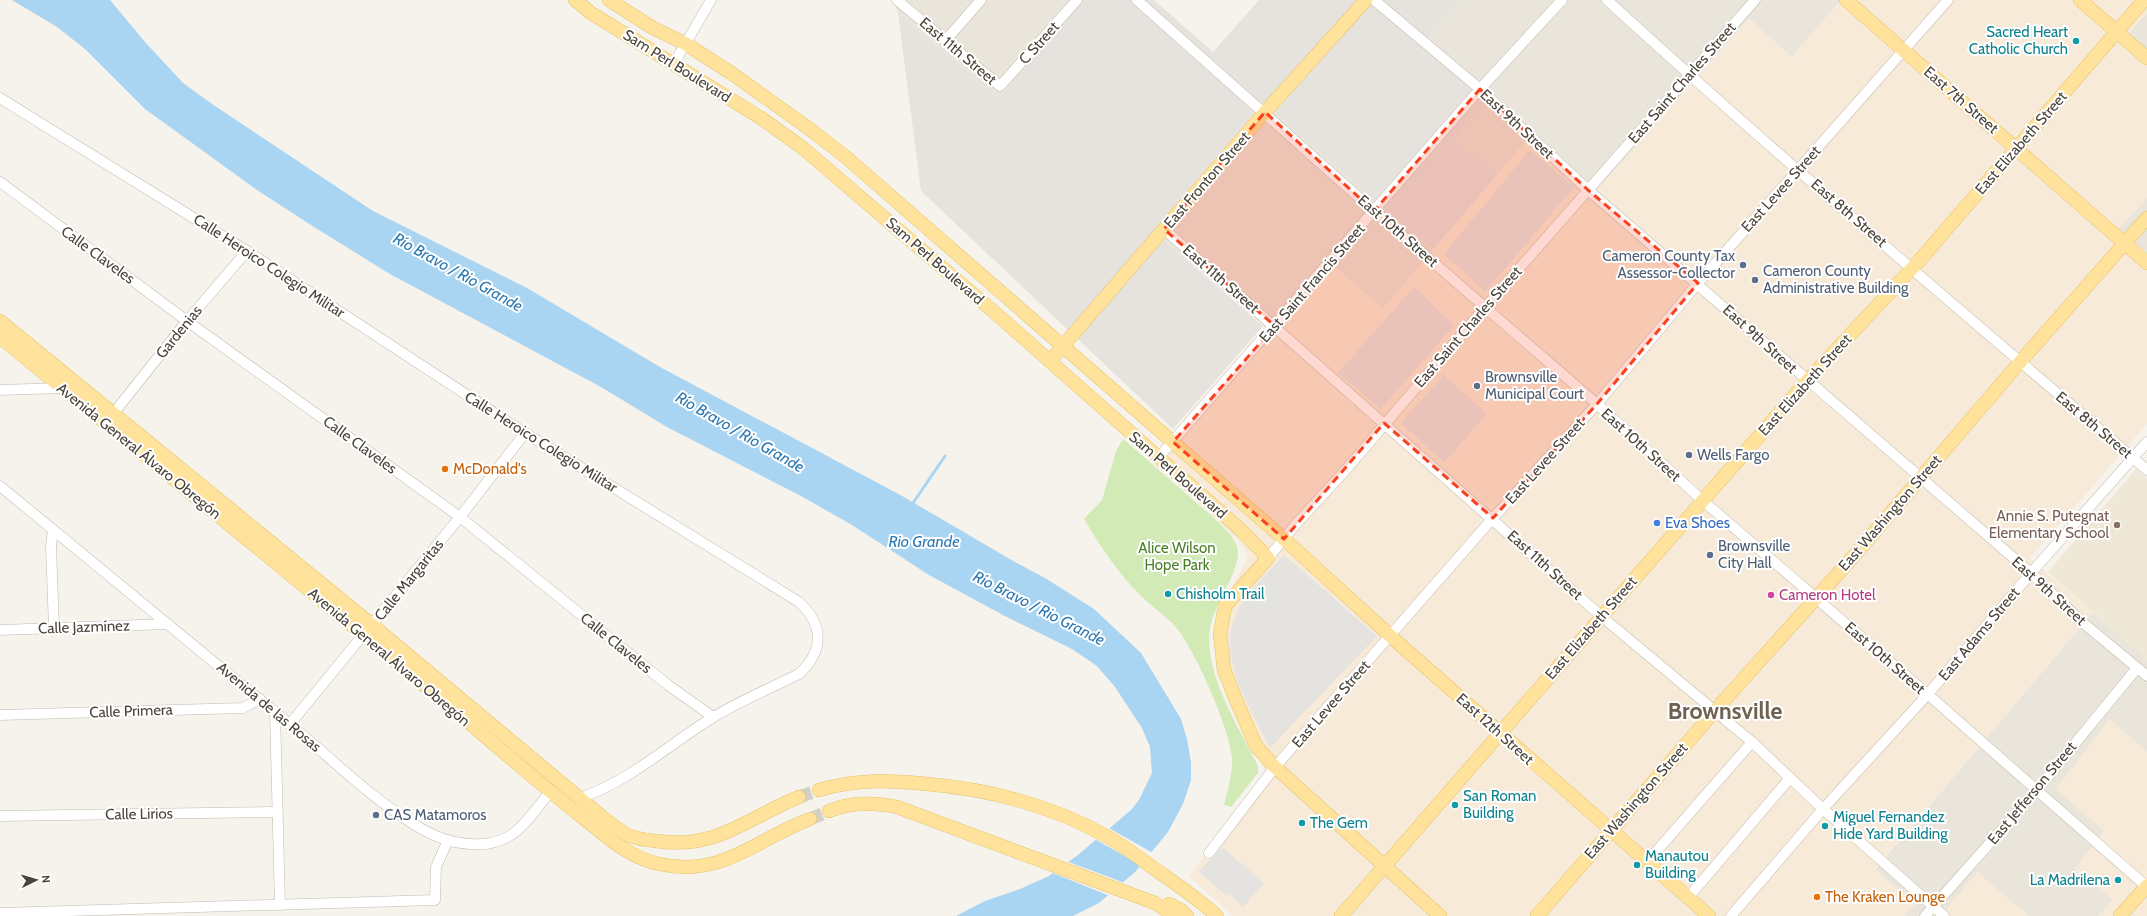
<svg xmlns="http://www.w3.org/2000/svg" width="2147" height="916" font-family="Cabin,sans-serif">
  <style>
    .residential { fill: #eae5da }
    .commercial { fill: #f7ead8 }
    .industrial { fill: #e6e2dd }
    .education { fill: #efe8d6 }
    .green { fill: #d2eab5 }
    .parking { fill: #e5e3e0 }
    .water { fill: #a9d4f2 }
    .pier { fill: #f6f3ec }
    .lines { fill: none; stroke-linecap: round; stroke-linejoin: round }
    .stream { stroke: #a9d4f2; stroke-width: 3 }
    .major-tunnel { stroke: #d4d0c8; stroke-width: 13; stroke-dasharray: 13 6; stroke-linecap: butt }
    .minor-casing { stroke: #c2bbae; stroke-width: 11 }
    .major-casing { stroke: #e6c16a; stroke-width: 14 }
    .minor { stroke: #fff; stroke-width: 10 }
    .major { stroke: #ffe39c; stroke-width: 13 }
    .marked { fill: #fc3f1d; fill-opacity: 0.2; stroke: #fc3f1d; stroke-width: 3; stroke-dasharray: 8 5; stroke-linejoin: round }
    .culture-dot { fill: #0f9aa8; stroke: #fff; stroke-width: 1.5 }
    .service-dot { fill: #5c6f8a; stroke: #fff; stroke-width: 1.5 }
    .food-dot { fill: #e8710a; stroke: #fff; stroke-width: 1.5 }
    .shop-dot { fill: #3f7fe0; stroke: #fff; stroke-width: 1.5 }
    .education-dot { fill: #8d6e63; stroke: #fff; stroke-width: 1.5 }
    .hotel-dot { fill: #d1479c; stroke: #fff; stroke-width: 1.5 }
    .labels { text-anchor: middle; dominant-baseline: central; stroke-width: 4; stroke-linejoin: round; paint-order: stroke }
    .culture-label { font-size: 15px; fill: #0d838f; stroke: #fff; text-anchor: start }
    .street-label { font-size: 15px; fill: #4b4439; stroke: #fff }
    .service-label { font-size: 15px; fill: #4e5e75; stroke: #fff; text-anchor: start }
    .food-label { font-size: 15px; fill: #c56008; stroke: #fff; text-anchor: start }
    .education-label { font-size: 15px; fill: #785e54; stroke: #fff; text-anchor: end }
    .shop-label { font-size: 15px; fill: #366cbe; stroke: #fff; text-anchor: start }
    .park-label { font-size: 15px; fill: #4a7f2a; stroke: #fff }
    .hotel-label { font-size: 15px; fill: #b23c85; stroke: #fff; text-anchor: start }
    .water-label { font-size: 16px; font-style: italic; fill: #2e7ab2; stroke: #fff }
    .town-label { font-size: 23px; font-weight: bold; fill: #6e6250; stroke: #fff }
  </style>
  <rect width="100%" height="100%" fill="#f6f3ec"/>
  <g class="residential">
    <path d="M 893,0 L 1082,0 L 998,99 L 898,13 Z"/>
    <path d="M 1461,0 L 1841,0 L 1792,57 L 1749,19 L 1588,200 L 1527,140 L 1497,175 L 1454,139 L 1427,38 Z"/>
    <path d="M 2147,13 L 2147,50 L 2128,33 Z"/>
    <path d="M 1262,102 L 1433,250 L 1383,309 L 1335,267 L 1274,334 L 1153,231 Z"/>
    <path d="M 2147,198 L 2147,253 L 2118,229 Z"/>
    <path d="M 2093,612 L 2147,659 L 2147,752 L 2109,719 L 2104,831 L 2075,869 L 2113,900 L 2098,916 L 2029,916 L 1977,872 L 1941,916 L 1904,916 L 1915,904 L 1875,870 Z"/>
  </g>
  <g class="commercial">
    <path d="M 1841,0 L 2147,0 L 2147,13 L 2129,33 L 2147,50 L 2147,198 L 2119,229 L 2147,253 L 2147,424 L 2030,558 L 2093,612 L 1875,869 L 1915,904 L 1904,916 L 1233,916 L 1189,876 L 1265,771 L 1225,695 L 1214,640 L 1220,611 L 1248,557 L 1242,545 L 1158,458 L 1335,267 L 1383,309 L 1527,140 L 1588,200 L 1750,19 L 1792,57 Z"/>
    <path d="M 2109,719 L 2147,752 L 2147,916 L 2098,916 L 2113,900 L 2075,869 L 2104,831 L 2056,789 Z"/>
    <path d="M 1977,872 L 2029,916 L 1941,916 Z"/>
  </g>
  <path class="industrial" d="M 1082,0 L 1154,0 L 1213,52 L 1259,0 L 1461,0 L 1427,38 L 1492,93 L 1454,139 L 1497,175 L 1433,250 L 1262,102 L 1153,231 L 1263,326 L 1173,429 L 921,191 L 898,13 L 998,99 Z"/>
  <path class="education" d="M 2136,469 L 2147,479 L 2147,659 L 2048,572 Z"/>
  <path class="green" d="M 1123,439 L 1213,517 L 1231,535 L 1237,546 L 1238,556 L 1236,565 C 1230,585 1216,603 1211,624 C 1200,668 1239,727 1258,766 L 1258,773 L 1231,807 L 1224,805 C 1228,790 1232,775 1232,760 C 1232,733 1194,648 1176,627 C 1165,615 1151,606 1140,595 C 1118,573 1100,546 1084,519 L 1102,500 L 1116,451 Z"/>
  <g class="parking">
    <path d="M 1530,150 L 1574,187 L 1485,292 L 1444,254 Z"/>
    <path d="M 1414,287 L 1454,325 L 1381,409 L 1338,373 Z"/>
    <path d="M 1444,375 L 1487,414 L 1444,462 L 1401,423 Z"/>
    <path d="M 1284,555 L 1377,636 L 1270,748 L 1246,701 L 1236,677 L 1229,651 L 1231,629 L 1238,609 L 1250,591 Z"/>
    <path d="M 1222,847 L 1264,883 L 1243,907 L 1228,893 L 1226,895 L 1199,872 Z"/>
  </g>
  <path class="water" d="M 12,0 L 110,0 L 145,42 L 183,83 L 215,106 L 373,211 L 527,288 L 660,367 L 904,497 L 1013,561 L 1045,578 L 1094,609 L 1141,653 L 1181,719 L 1187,739 L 1191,763 L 1191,780 L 1183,804 L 1168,832 L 1135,872 L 1099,903 L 1073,916 L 956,916 L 985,901 L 1020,889 L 1049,876 L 1078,855 L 1131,810 L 1139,800 L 1152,773 L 1150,747 L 1142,728 L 1115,687 L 1097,666 L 1072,649 L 1003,615 L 929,575 L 852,525 L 801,496 L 667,427 L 601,387 L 390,274 L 314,227 L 257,190 L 145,109 L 85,49 L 57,27 Z"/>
  <g class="pier">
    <path d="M 1107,827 L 1153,853 L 1142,866 L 1093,838 Z"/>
    <path d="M 1066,861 L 1125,883 L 1110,896 L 1050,872 Z"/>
  </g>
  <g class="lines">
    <path class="stream" d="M 911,506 L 945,456"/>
    <g class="major-tunnel">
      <path d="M 799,797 L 819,790"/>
      <path d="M 810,819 L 829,811"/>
    </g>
    <defs>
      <g id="minor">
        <path d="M 897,0 L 1000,86 L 1077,0"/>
        <path d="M 1137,0 L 1374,211 L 1597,404 L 1702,500 L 1932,698 L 2147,887"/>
        <path d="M 1374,0 L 1480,89 L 1588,190 L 2031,573 L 2082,622 L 2147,676"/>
        <path d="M 1607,0 C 1783,161 1966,315 2147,470"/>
        <path d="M 945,41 L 981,0"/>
        <path d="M 673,65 L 711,0"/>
        <path d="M 0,98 L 247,251 L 525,433 L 799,602 C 824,625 824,651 799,674 C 771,688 739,701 712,718 C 668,745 630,781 580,798"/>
        <path d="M 0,182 L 187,321 L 460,517 L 668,685 L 713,717"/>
        <path d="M 1164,229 L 1601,616 L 1752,742 L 1823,809 L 1944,916"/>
        <path d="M 0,390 L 62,388"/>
        <path d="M 109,419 L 187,321 L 247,251"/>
        <path d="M 1158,458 L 1480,89 L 1562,0"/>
        <path d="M 0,486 C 96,565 191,644 287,722 C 329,756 368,796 415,825 C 431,835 451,843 470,844 C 513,848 526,821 550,792"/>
        <path d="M 53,530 L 51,546 L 54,628"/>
        <path d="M 1268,558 L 1296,524 L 1343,473 L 1481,312 L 1755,0"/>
        <path d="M 0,630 L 168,624"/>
        <path d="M 275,711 L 280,905"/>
        <path d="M 0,715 L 243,708 L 260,699"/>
        <path d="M 290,724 L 460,517 L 525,433"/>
        <path d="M 0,816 L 278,812"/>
        <path d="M 1209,853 L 1275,767 L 1493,518 L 1597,404 L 1698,283 L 1948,0"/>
        <path d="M 1647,862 L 1752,742"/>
        <path d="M 1687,899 L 1790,778"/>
        <path d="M 0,913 L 435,900 L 436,867 L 448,840"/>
        <path d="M 1731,916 L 1823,809 L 1928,694 L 2031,573 L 2147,442"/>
        <path d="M 1925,916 L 2036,791 L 2137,668"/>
      </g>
      <g id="major">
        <path d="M 575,0 L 591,13 L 761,118 L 804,149 L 1001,318 L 1243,532 L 1268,558 L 1225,606 L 1220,634 L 1224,670 L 1239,707 L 1256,746 L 1275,767 L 1440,916"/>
        <path d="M 609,0 L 653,28 L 686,44 L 734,75 L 811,130 L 847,158 L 1284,539 L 1397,642 L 1709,916"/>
        <path d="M 1846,0 L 2147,263"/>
        <path d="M 2080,0 L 2147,58"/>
        <path d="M 0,321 L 372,625 L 601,816 C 609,822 617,829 626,834 C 635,839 646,840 656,841 C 717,850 747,818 799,797"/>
        <path d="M 0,337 C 149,459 298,580 446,703 C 491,741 535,780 582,817 C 605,835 629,858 659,864 C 723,878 756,839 810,819"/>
        <path d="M 1050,361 L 1265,112 L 1366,0"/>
        <path d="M 819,790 C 857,779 888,780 927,784 C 988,789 1053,806 1106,836 C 1126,847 1143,861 1162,874 C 1180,887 1200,900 1217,916"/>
        <path d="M 829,811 C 852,802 873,802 897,807 L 1155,903 L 1175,916"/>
        <path d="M 1169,904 L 1182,911 L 1187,916"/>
        <path d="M 1341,916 L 1807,381 L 1919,261 L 2144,0"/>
        <path d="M 1537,916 L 1720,705 L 1853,557 L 2020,362 L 2147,218"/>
        <path d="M 2120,916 L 2147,886"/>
      </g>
    </defs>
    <use href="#minor" class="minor-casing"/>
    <use href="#major" class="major-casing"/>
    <use href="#minor" class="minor"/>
    <use href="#major" class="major"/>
  </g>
  <path class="marked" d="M 1480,89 L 1588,190 L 1698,283 L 1597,404 L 1493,518 L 1384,423 L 1284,539 L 1173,442 L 1275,326 L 1164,229 L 1265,112 L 1374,211 Z"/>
  <g class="culture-dot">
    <circle cx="2076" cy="41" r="4"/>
    <circle cx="1168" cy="594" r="4"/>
    <circle cx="1455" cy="805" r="4"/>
    <circle cx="1302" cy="823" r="4"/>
    <circle cx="1825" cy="826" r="4"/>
    <circle cx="1637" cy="865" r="4"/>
    <circle cx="2118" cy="880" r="4"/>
  </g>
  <g class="service-dot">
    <circle cx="1743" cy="265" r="4"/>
    <circle cx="1755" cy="280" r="4"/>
    <circle cx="1477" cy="386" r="4"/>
    <circle cx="1689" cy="455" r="4"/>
    <circle cx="1710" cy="555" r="4"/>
    <circle cx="376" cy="815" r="4"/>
  </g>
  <g class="food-dot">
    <circle cx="445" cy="469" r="4"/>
    <circle cx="1817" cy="897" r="4"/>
  </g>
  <circle class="shop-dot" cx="1657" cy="523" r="4"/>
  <circle class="education-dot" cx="2117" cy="525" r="4"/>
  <circle class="hotel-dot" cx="1771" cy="595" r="4"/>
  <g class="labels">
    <g class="culture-label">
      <text x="2068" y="32" text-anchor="end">Sacred Heart<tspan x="2068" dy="17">Catholic Church</tspan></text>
      <text x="1176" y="594">Chisholm Trail</text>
      <text x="1463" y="796">San Roman<tspan x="1463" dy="17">Building</tspan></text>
      <text x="1833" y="817">Miguel Fernandez<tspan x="1833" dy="17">Hide Yard Building</tspan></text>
      <text x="1310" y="823">The Gem</text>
      <text x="1645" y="856">Manautou<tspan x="1645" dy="17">Building</tspan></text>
      <text x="2110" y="880" text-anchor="end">La Madrilena</text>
    </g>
    <g class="street-label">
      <text transform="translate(1039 43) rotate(-48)">C Street</text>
      <text transform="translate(958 51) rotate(40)">East 11th Street</text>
      <text transform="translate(677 66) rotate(32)">Sam Perl Boulevard</text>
      <text transform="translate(1682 83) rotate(-49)">East Saint Charles Street</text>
      <text transform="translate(1961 100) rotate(41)">East 7th Street</text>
      <text transform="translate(1517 124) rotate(43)">East 9th Street</text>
      <text transform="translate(2021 143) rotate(-49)">East Elizabeth Street</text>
      <text transform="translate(1207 180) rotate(-49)">East Fronton Street</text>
      <text transform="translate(1781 189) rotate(-48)">East Levee Street</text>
      <text transform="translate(1849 213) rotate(41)">East 8th Street</text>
      <text transform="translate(1398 231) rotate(41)">East 10th Street</text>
      <text transform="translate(98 255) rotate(36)">Calle Claveles</text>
      <text transform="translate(935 261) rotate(41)">Sam Perl Boulevard</text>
      <text transform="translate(269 266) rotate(33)">Calle Heroico Colegio Militar</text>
      <text transform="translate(1221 279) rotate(41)">East 11th Street</text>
      <text transform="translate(1312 283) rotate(-49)">East Saint Francis Street</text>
      <text transform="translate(1468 327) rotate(-49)">East Saint Charles Street</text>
      <text transform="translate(179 332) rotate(-51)">Gardenias</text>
      <text transform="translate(1760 339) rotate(42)">East 9th Street</text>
      <text transform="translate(1805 385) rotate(-48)">East Elizabeth Street</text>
      <text transform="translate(2094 425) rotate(40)">East 8th Street</text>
      <text transform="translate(541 442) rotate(32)">Calle Heroico Colegio Militar</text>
      <text transform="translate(360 445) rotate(36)">Calle Claveles</text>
      <text transform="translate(1641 445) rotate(42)">East 10th Street</text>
      <text transform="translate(139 451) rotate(39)">Avenida General Álvaro Obregón</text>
      <text transform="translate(1545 461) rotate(-48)">East Levee Street</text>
      <text transform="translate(1178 475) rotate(41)">Sam Perl Boulevard</text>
      <text transform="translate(1890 513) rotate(-49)">East Washington Street</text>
      <text transform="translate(1545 565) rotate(42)">East 11th Street</text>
      <text transform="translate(409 580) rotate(-51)">Calle Margaritas</text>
      <text transform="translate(2049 591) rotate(42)">East 9th Street</text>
      <text transform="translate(84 627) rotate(-2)">Calle Jazmínez</text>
      <text transform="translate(1591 628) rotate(-49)">East Elizabeth Street</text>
      <text transform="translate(1979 634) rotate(-50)">East Adams Street</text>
      <text transform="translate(616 643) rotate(39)">Calle Claveles</text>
      <text transform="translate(389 657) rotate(40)">Avenida General Álvaro Obregón</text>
      <text transform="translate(1885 658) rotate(41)">East 10th Street</text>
      <text transform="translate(1331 704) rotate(-49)">East Levee Street</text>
      <text transform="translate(269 707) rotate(40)">Avenida de las Rosas</text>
      <text transform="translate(131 711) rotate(-2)">Calle Primera</text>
      <text transform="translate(1495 729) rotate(42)">East 12th Street</text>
      <text transform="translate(2032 793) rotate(-50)">East Jefferson Street</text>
      <text transform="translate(1636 801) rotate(-49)">East Washington Street</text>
      <text transform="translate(139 814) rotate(-1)">Calle Lirios</text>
    </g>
    <g class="service-label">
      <text x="1735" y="256" text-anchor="end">Cameron County Tax<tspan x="1735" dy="17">Assessor-Collector</tspan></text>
      <text x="1763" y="271">Cameron County<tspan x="1763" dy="17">Administrative Building</tspan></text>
      <text x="1485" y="377">Brownsville<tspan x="1485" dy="17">Municipal Court</tspan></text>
      <text x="1697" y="455">Wells Fargo</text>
      <text x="1718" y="546">Brownsville<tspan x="1718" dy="17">City Hall</tspan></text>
      <text x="384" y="815">CAS Matamoros</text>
    </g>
    <g class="food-label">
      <text x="453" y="469">McDonald's</text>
      <text x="1825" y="897">The Kraken Lounge</text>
    </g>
    <g class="education-label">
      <text x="2109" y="516">Annie S. Putegnat<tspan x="2109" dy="17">Elementary School</tspan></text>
    </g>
    <g class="shop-label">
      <text x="1665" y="523">Eva Shoes</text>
    </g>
    <g class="park-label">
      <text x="1177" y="548">Alice Wilson<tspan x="1177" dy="17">Hope Park</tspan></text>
    </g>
    <g class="hotel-label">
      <text x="1779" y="595">Cameron Hotel</text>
    </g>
    <g class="water-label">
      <text transform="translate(458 272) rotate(29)">Río Bravo / Rio Grande</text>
      <text transform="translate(740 432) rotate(30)">Río Bravo / Rio Grande</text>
      <text x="924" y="541">Rio Grande</text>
      <text transform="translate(1039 608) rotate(27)">Río Bravo / Rio Grande</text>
    </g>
    <g class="town-label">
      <text x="1725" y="711">Brownsville</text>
    </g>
  </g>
  <g transform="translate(36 880) rotate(85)" stroke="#ffffff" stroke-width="3" paint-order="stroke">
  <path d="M0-3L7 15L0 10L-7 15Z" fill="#4b4439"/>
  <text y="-6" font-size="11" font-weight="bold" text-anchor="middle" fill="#4b4439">N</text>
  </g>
</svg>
